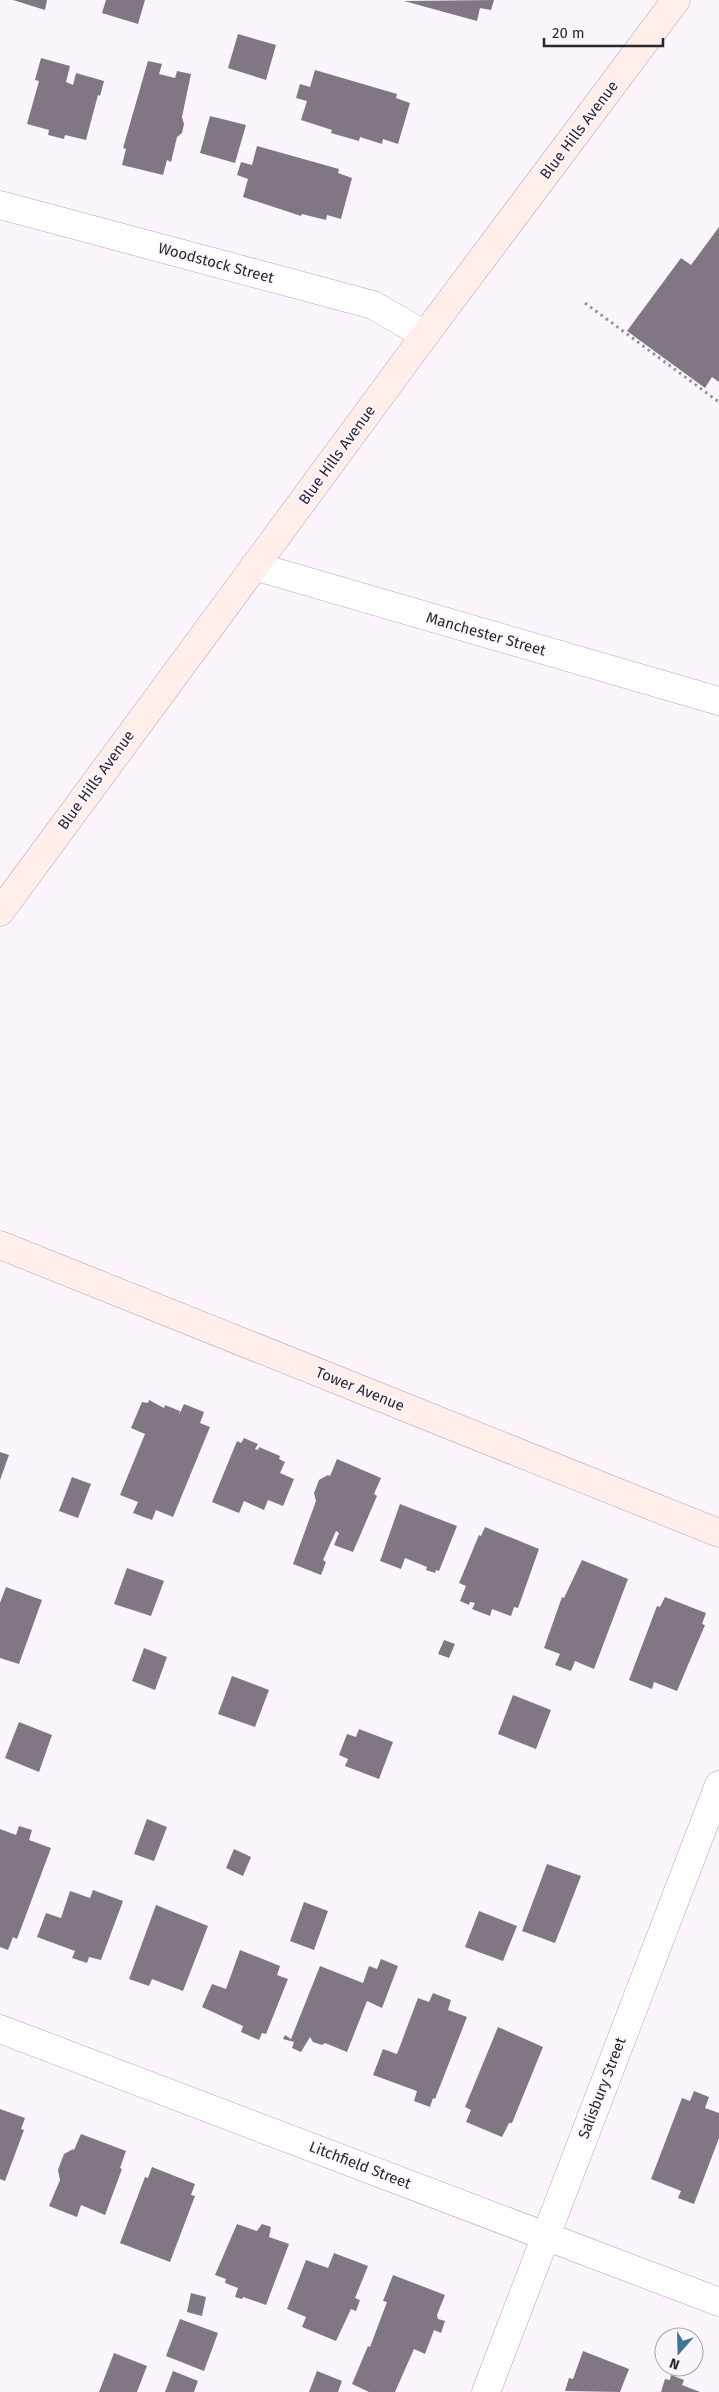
<svg xmlns="http://www.w3.org/2000/svg" width="719" height="2392" font-family="'Fira Sans',sans-serif">
  <style>
    .building { fill: #817683 }
    .lines { fill: none; stroke-linecap: round; stroke-linejoin: round }
    .street-casing { stroke: #b3a6b4; stroke-width: 29 }
    .secondary-casing { stroke: #b3a6b4; stroke-width: 29 }
    .path { stroke: #969097; stroke-width: 3; stroke-dasharray: 2.5 4; stroke-linecap: butt }
    .street { stroke: #fff; stroke-width: 28 }
    .secondary { stroke: #ffeeea; stroke-width: 28 }
    .labels { text-anchor: middle; dominant-baseline: central; stroke-width: 4; stroke-linejoin: round; paint-order: stroke }
    .street-label { font-size: 15px; fill: #2b272c; stroke: #fdf5fe }
  </style>
  <rect width="100%" height="100%" fill="#fdf5fe"/>
  <g class="building">
    <path d="M 13,0 L 47,0 L 45,10 Z"/>
    <path d="M 106,0 L 145,0 L 138,24 L 102,13 Z"/>
    <path d="M 494,0 L 491,10 L 480,8 L 477,21 L 404,1 Z"/>
    <path d="M 238,34 L 276,45 L 266,80 L 228,68 Z"/>
    <path d="M 41,58 L 70,66 L 66,82 L 73,85 L 76,73 L 104,81 L 100,96 L 98,95 L 86,140 L 65,135 L 64,139 L 48,135 L 49,130 L 27,124 L 39,81 L 35,80 Z"/>
    <path d="M 148,61 L 162,64 L 159,74 L 175,78 L 177,71 L 191,74 L 182,117 L 184,124 L 182,133 L 177,137 L 171,162 L 167,160 L 163,175 L 122,165 L 126,149 L 123,148 Z"/>
    <path d="M 315,70 L 397,94 L 396,98 L 410,103 L 398,144 L 383,139 L 382,144 L 360,137 L 359,141 L 331,133 L 332,130 L 301,120 L 307,101 L 296,98 L 300,84 L 310,87 Z"/>
    <path d="M 210,116 L 246,125 L 235,163 L 200,153 Z"/>
    <path d="M 257,146 L 339,169 L 338,173 L 352,178 L 341,219 L 327,215 L 326,220 L 302,214 L 301,216 L 243,197 L 248,179 L 237,175 L 241,162 L 252,165 Z"/>
    <path d="M 719,227 L 719,382 L 712,377 L 705,388 L 627,331 L 681,258 L 691,265 Z"/>
    <path d="M 149,1400 L 164,1408 L 165,1405 L 180,1411 L 179,1415 L 184,1404 L 204,1412 L 200,1423 L 210,1427 L 173,1517 L 156,1510 L 152,1520 L 133,1513 L 138,1502 L 120,1495 L 145,1434 L 131,1428 L 142,1402 L 148,1403 Z"/>
    <path d="M 244,1438 L 258,1444 L 255,1449 L 258,1450 L 259,1447 L 280,1456 L 279,1459 L 285,1462 L 280,1473 L 294,1479 L 283,1506 L 268,1500 L 264,1510 L 244,1501 L 239,1513 L 212,1502 L 237,1441 L 241,1443 Z"/>
    <path d="M 0,1452 L 9,1455 L 0,1480 Z"/>
    <path d="M 337,1459 L 381,1478 L 374,1494 L 377,1496 L 353,1552 L 334,1545 L 339,1533 L 336,1531 L 323,1560 L 326,1562 L 321,1575 L 293,1564 L 316,1501 L 314,1493 L 319,1480 L 328,1475 L 330,1476 Z"/>
    <path d="M 72,1477 L 91,1484 L 78,1518 L 59,1511 Z"/>
    <path d="M 400,1504 L 457,1526 L 439,1571 L 436,1570 L 435,1573 L 426,1570 L 427,1567 L 405,1558 L 401,1569 L 380,1561 Z"/>
    <path d="M 485,1527 L 539,1549 L 518,1608 L 514,1607 L 511,1616 L 492,1609 L 490,1616 L 472,1609 L 475,1603 L 470,1602 L 469,1605 L 460,1601 L 466,1586 L 459,1583 L 479,1535 L 481,1536 Z"/>
    <path d="M 582,1560 L 628,1579 L 594,1669 L 575,1661 L 571,1671 L 555,1665 L 560,1654 L 544,1648 L 562,1597 L 564,1598 Z"/>
    <path d="M 127,1568 L 164,1581 L 151,1616 L 114,1604 Z"/>
    <path d="M 6,1587 L 42,1600 L 19,1664 L 0,1658 L 0,1603 Z"/>
    <path d="M 665,1597 L 706,1613 L 702,1624 L 705,1625 L 677,1691 L 654,1682 L 652,1689 L 629,1680 L 657,1606 L 660,1607 Z"/>
    <path d="M 444,1640 L 455,1644 L 449,1658 L 438,1654 Z"/>
    <path d="M 144,1648 L 167,1657 L 155,1690 L 132,1681 Z"/>
    <path d="M 232,1676 L 269,1690 L 255,1727 L 218,1714 Z"/>
    <path d="M 513,1695 L 551,1710 L 536,1749 L 498,1734 Z"/>
    <path d="M 19,1722 L 52,1735 L 39,1772 L 5,1758 Z"/>
    <path d="M 359,1729 L 393,1742 L 379,1779 L 345,1766 L 348,1759 L 339,1755 L 347,1734 L 356,1737 Z"/>
    <path d="M 147,1819 L 167,1827 L 154,1861 L 134,1854 Z"/>
    <path d="M 19,1826 L 32,1830 L 29,1840 L 51,1848 L 17,1939 L 13,1937 L 8,1950 L 0,1947 L 0,1829 L 16,1835 Z"/>
    <path d="M 234,1849 L 251,1857 L 243,1876 L 226,1868 Z"/>
    <path d="M 547,1864 L 581,1876 L 555,1943 L 522,1931 Z"/>
    <path d="M 93,1890 L 123,1901 L 101,1960 L 89,1957 L 87,1963 L 72,1958 L 75,1951 L 37,1937 L 46,1913 L 61,1918 L 70,1891 L 90,1898 Z"/>
    <path d="M 304,1902 L 328,1911 L 314,1950 L 290,1941 Z"/>
    <path d="M 156,1905 L 208,1926 L 183,1991 L 152,1979 L 149,1986 L 129,1979 Z"/>
    <path d="M 479,1911 L 517,1926 L 503,1961 L 465,1947 Z"/>
    <path d="M 240,1950 L 280,1966 L 277,1975 L 288,1979 L 266,2034 L 262,2033 L 259,2040 L 241,2032 L 243,2026 L 202,2007 L 212,1984 L 226,1989 Z"/>
    <path d="M 381,1959 L 398,1966 L 382,2008 L 367,2001 L 347,2052 L 325,2043 L 322,2045 L 313,2042 L 310,2037 L 301,2052 L 292,2048 L 294,2042 L 283,2039 L 285,2035 L 291,2039 L 320,1966 L 363,1983 L 369,1966 L 377,1969 Z"/>
    <path d="M 433,1993 L 451,2000 L 448,2010 L 467,2017 L 435,2099 L 433,2098 L 430,2107 L 414,2101 L 417,2091 L 373,2075 L 383,2049 L 397,2054 L 418,1998 L 429,2002 Z"/>
    <path d="M 498,2027 L 543,2047 L 512,2123 L 509,2123 L 502,2137 L 466,2122 L 471,2110 L 465,2107 Z"/>
    <path d="M 694,2091 L 709,2097 L 705,2108 L 719,2113 L 719,2138 L 694,2204 L 678,2198 L 681,2191 L 651,2179 L 682,2098 L 690,2101 Z"/>
    <path d="M 0,2109 L 25,2118 L 21,2129 L 24,2130 L 5,2181 L 0,2179 Z"/>
    <path d="M 81,2134 L 126,2151 L 120,2168 L 122,2169 L 105,2215 L 81,2205 L 77,2217 L 49,2206 L 60,2180 L 58,2170 L 64,2154 L 73,2149 L 74,2150 Z"/>
    <path d="M 152,2167 L 195,2184 L 191,2195 L 195,2196 L 170,2262 L 120,2243 L 145,2177 L 148,2178 Z"/>
    <path d="M 237,2224 L 257,2231 L 262,2224 L 271,2227 L 269,2237 L 289,2244 L 266,2305 L 243,2297 L 242,2299 L 235,2297 L 238,2288 L 225,2283 L 226,2279 L 215,2275 Z"/>
    <path d="M 334,2253 L 368,2266 L 355,2298 L 360,2300 L 356,2311 L 351,2309 L 336,2341 L 302,2327 L 306,2317 L 287,2309 L 306,2260 L 328,2268 Z"/>
    <path d="M 393,2275 L 445,2295 L 437,2315 L 438,2319 L 445,2321 L 441,2333 L 434,2330 L 425,2354 L 414,2349 L 395,2392 L 369,2392 L 352,2384 L 368,2346 L 370,2347 L 387,2302 L 383,2301 Z"/>
    <path d="M 191,2293 L 206,2297 L 202,2316 L 187,2312 Z"/>
    <path d="M 180,2319 L 218,2333 L 204,2371 L 166,2356 Z"/>
    <path d="M 583,2351 L 629,2369 L 620,2392 L 565,2391 L 569,2378 L 573,2379 Z"/>
    <path d="M 114,2353 L 147,2366 L 137,2392 L 99,2392 Z"/>
    <path d="M 173,2371 L 198,2381 L 194,2392 L 165,2392 Z"/>
    <path d="M 317,2371 L 342,2381 L 338,2392 L 309,2392 Z"/>
    <path d="M 671,2375 L 684,2380 L 682,2385 L 700,2392 L 661,2392 L 665,2379 L 670,2380 Z"/>
  </g>
  <g class="lines">
    <defs>
      <g id="street">
        <path d="M 0,205 L 373,305 L 425,335"/>
        <path d="M 254,566 L 719,701"/>
        <path d="M 0,2029 L 719,2302"/>
        <path d="M 486,2392 L 719,1785"/>
      </g>
      <g id="secondary">
        <path d="M 0,912 L 425,335 L 676,0"/>
        <path d="M 0,1245 L 719,1533"/>
      </g>
    </defs>
    <use href="#street" class="street-casing"/>
    <use href="#secondary" class="secondary-casing"/>
    <path class="path" d="M 585,303 L 719,402"/>
    <use href="#street" class="street"/>
    <use href="#secondary" class="secondary"/>
  </g>
  <g class="labels">
    <g class="street-label">
      <text transform="translate(579 130) rotate(-53)">Blue Hills Avenue</text>
      <text transform="translate(216 263) rotate(15)">Woodstock Street</text>
      <text transform="translate(337 455) rotate(-54)">Blue Hills Avenue</text>
      <text transform="translate(486 634) rotate(16)">Manchester Street</text>
      <text transform="translate(96 780) rotate(-54)">Blue Hills Avenue</text>
      <text transform="translate(360 1389) rotate(22)">Tower Avenue</text>
      <text transform="translate(602 2088) rotate(-69)">Salisbury Street</text>
      <text transform="translate(360 2165) rotate(21)">Litchfield Street</text>
    </g>
  </g>
  <g transform="translate(679 2352) rotate(200)"><circle r="24" fill="#fdf5fe" stroke="#a9a3aa"/>
  <path d="M0-4L9 19L0 12L-9 19Z" fill="#3e7790"/>
  <text y="-8" font-size="14" font-weight="bold" text-anchor="middle" fill="#2b272c">N</text>
  </g>
  <path d="M544 38v8h119v-8" fill="none" stroke="#2b272c" stroke-width="2.5"/>
  <text x="552" y="38" font-size="15" fill="#2b272c" stroke="#fdf5fe" stroke-width="4" paint-order="stroke">20 m</text>
</svg>
